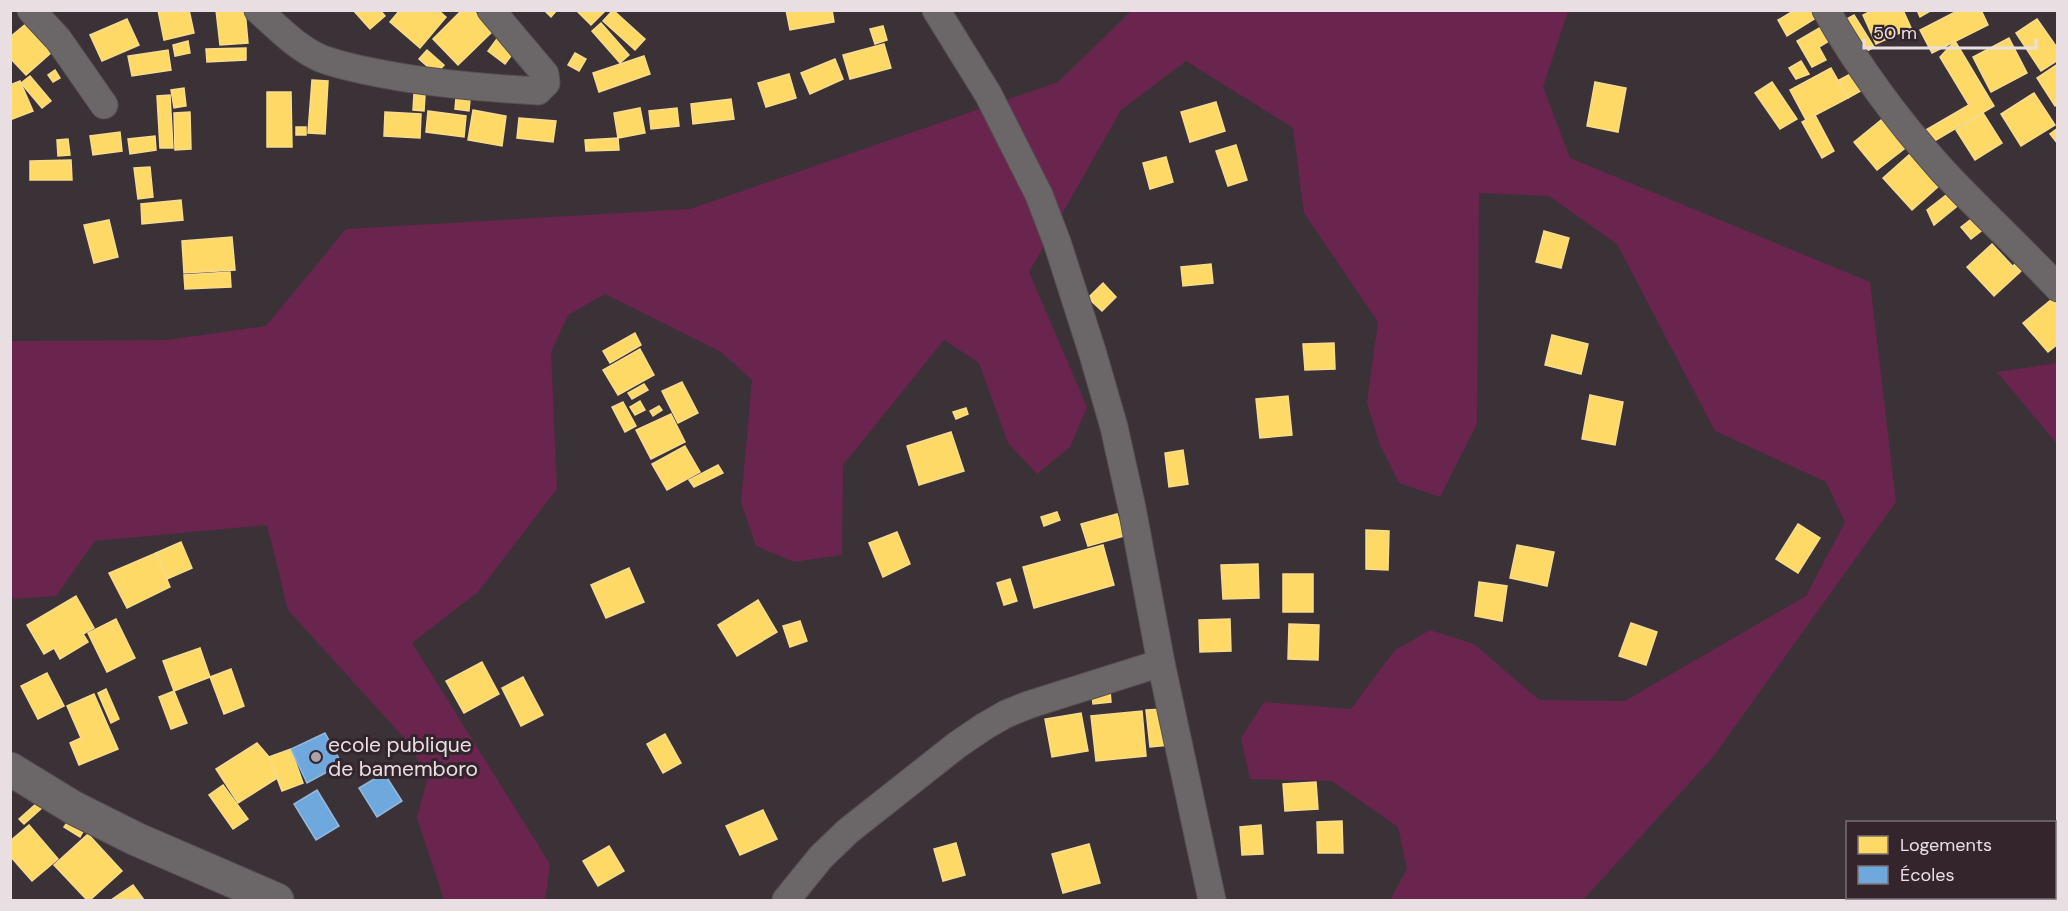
<svg xmlns="http://www.w3.org/2000/svg" width="2068" height="911" font-family="'DM Sans',sans-serif">
  <style>
    .green { fill: #69254d }
    .homes { fill: #ffd966; stroke: #f8db8c; stroke-width: 1.5 }
    .schools { fill: #6fa8dc; stroke: #94b8de; stroke-width: 1.5 }
    .lines { fill: none; stroke-linecap: round; stroke-linejoin: round }
    .minor-casing { stroke: #564f52; stroke-width: 29 }
    .tertiary-casing { stroke: #564f52; stroke-width: 35 }
    .minor { stroke: #6b6668; stroke-width: 27 }
    .tertiary { stroke: #6b6668; stroke-width: 33 }
    .poi-dot { fill: #aca2a7; stroke: #34252d; stroke-width: 2 }
    .labels { text-anchor: middle; dominant-baseline: central; stroke-width: 6; stroke-linejoin: round; paint-order: stroke }
    .poi-label { font-size: 21px; fill: #e9dfe3; stroke: #34252d; text-anchor: start }
  </style>
  <rect width="100%" height="100%" fill="#3a3237"/>
  <g class="green">
    <path d="M 1131,11 L 1568,11 L 1543,87 L 1570,158 L 1870,282 L 1896,502 L 1713,757 L 1583,900 L 1390,900 L 1407,869 L 1398,827 L 1332,781 L 1250,779 L 1241,738 L 1264,702 L 1351,709 L 1394,651 L 1430,630 L 1474,644 L 1539,700 L 1625,701 L 1806,596 L 1845,522 L 1826,482 L 1715,431 L 1617,244 L 1549,196 L 1479,193 L 1477,424 L 1440,497 L 1399,483 L 1380,445 L 1367,403 L 1378,322 L 1304,213 L 1293,128 L 1186,61 L 1121,110 L 1029,272 L 1087,407 L 1070,447 L 1037,474 L 1008,443 L 979,363 L 944,340 L 843,465 L 842,555 L 794,562 L 756,546 L 741,502 L 752,380 L 721,352 L 605,294 L 568,315 L 551,352 L 557,489 L 478,592 L 412,643 L 550,864 L 545,900 L 444,900 L 417,818 L 428,776 L 406,740 L 288,610 L 267,525 L 95,541 L 56,596 L 14,599 L 10,594 L 10,341 L 166,340 L 266,326 L 346,229 L 690,209 L 1058,82 Z"/>
    <path d="M 2057,363 L 2058,363 L 2057,444 L 1997,372 Z"/>
  </g>
  <g class="homes">
    <path d="M 158,10 L 189,10 L 194,33 L 164,40 Z"/>
    <path d="M 216,10 L 245,10 L 248,43 L 220,45 Z"/>
    <path d="M 353,10 L 380,10 L 385,16 L 370,29 Z"/>
    <path d="M 400,10 L 438,10 L 446,17 L 420,48 L 390,22 Z"/>
    <path d="M 462,10 L 473,10 L 493,31 L 458,65 L 433,39 Z"/>
    <path d="M 544,10 L 557,10 L 551,17 Z"/>
    <path d="M 576,10 L 606,10 L 591,25 Z"/>
    <path d="M 613,10 L 645,39 L 635,50 L 603,21 Z"/>
    <path d="M 786,10 L 832,10 L 834,22 L 790,30 Z"/>
    <path d="M 1795,10 L 1815,10 L 1819,16 L 1787,36 L 1778,20 Z"/>
    <path d="M 1873,10 L 1903,10 L 1911,28 L 1876,44 L 1863,15 Z"/>
    <path d="M 1917,10 L 1932,10 L 1920,17 Z"/>
    <path d="M 1959,10 L 1981,10 L 1988,25 L 1932,53 L 1920,30 Z"/>
    <path d="M 1854,15 L 1874,47 L 1862,54 L 1843,21 Z"/>
    <path d="M 127,19 L 139,45 L 102,61 L 90,35 Z"/>
    <path d="M 2037,19 L 2058,49 L 2058,60 L 2041,71 L 2016,33 Z"/>
    <path d="M 27,23 L 52,52 L 26,75 L 10,58 L 10,37 Z"/>
    <path d="M 601,23 L 629,55 L 620,63 L 592,31 Z"/>
    <path d="M 883,26 L 887,40 L 875,44 L 870,29 Z"/>
    <path d="M 1821,27 L 1829,41 L 1819,47 L 1826,60 L 1812,67 L 1797,41 Z"/>
    <path d="M 499,36 L 516,49 L 505,64 L 488,51 Z"/>
    <path d="M 2009,38 L 2027,73 L 1991,92 L 1973,57 Z"/>
    <path d="M 188,41 L 190,53 L 175,56 L 173,45 Z"/>
    <path d="M 1955,41 L 1994,106 L 1931,143 L 1924,131 L 1969,105 L 1940,57 Z"/>
    <path d="M 884,44 L 891,68 L 850,79 L 843,55 Z"/>
    <path d="M 246,48 L 246,60 L 207,62 L 206,49 Z"/>
    <path d="M 168,50 L 171,70 L 132,76 L 128,56 Z"/>
    <path d="M 427,50 L 444,65 L 436,74 L 419,59 Z"/>
    <path d="M 575,53 L 586,59 L 579,71 L 568,65 Z"/>
    <path d="M 644,56 L 650,74 L 599,92 L 593,73 Z"/>
    <path d="M 835,59 L 843,79 L 810,94 L 801,73 Z"/>
    <path d="M 1801,61 L 1809,74 L 1796,79 L 1789,68 Z"/>
    <path d="M 2058,64 L 2058,104 L 2055,106 L 2037,78 Z"/>
    <path d="M 1831,68 L 1848,98 L 1806,120 L 1790,90 Z"/>
    <path d="M 55,70 L 60,78 L 53,82 L 48,75 Z"/>
    <path d="M 1856,71 L 1866,88 L 1848,98 L 1839,80 Z"/>
    <path d="M 789,74 L 796,98 L 766,107 L 758,83 Z"/>
    <path d="M 30,76 L 51,101 L 42,108 L 21,83 Z"/>
    <path d="M 312,80 L 328,81 L 325,134 L 308,133 Z"/>
    <path d="M 20,81 L 33,111 L 10,120 L 10,85 Z"/>
    <path d="M 1595,82 L 1626,88 L 1618,132 L 1587,126 Z"/>
    <path d="M 1772,82 L 1797,119 L 1780,129 L 1755,93 Z"/>
    <path d="M 184,88 L 186,106 L 174,108 L 171,90 Z"/>
    <path d="M 267,92 L 291,92 L 292,147 L 267,147 Z"/>
    <path d="M 2034,93 L 2055,125 L 2021,146 L 2001,114 Z"/>
    <path d="M 414,94 L 425,95 L 424,111 L 413,110 Z"/>
    <path d="M 170,95 L 173,148 L 160,148 L 157,96 Z"/>
    <path d="M 456,98 L 470,99 L 469,111 L 455,109 Z"/>
    <path d="M 731,99 L 734,119 L 693,124 L 691,104 Z"/>
    <path d="M 1216,102 L 1225,131 L 1190,142 L 1181,112 Z"/>
    <path d="M 640,108 L 645,133 L 618,138 L 614,113 Z"/>
    <path d="M 677,108 L 679,126 L 651,129 L 649,111 Z"/>
    <path d="M 473,110 L 506,116 L 502,146 L 468,140 Z"/>
    <path d="M 428,111 L 466,116 L 464,137 L 426,132 Z"/>
    <path d="M 190,112 L 191,149 L 175,150 L 174,113 Z"/>
    <path d="M 385,112 L 421,114 L 420,138 L 384,136 Z"/>
    <path d="M 1983,113 L 2002,143 L 1975,160 L 1956,130 Z"/>
    <path d="M 1815,115 L 1834,151 L 1822,158 L 1802,122 Z"/>
    <path d="M 1886,116 L 1909,145 L 1877,170 L 1854,142 Z"/>
    <path d="M 519,118 L 556,121 L 553,142 L 517,138 Z"/>
    <rect x="296" y="127" width="10" height="8"/>
    <path d="M 2058,128 L 2058,144 L 2050,134 Z"/>
    <path d="M 120,132 L 122,151 L 93,155 L 90,136 Z"/>
    <path d="M 155,136 L 156,150 L 130,154 L 128,139 Z"/>
    <path d="M 618,138 L 619,150 L 586,151 L 585,140 Z"/>
    <path d="M 68,139 L 70,155 L 58,156 L 57,140 Z"/>
    <path d="M 1236,145 L 1247,180 L 1228,186 L 1216,151 Z"/>
    <path d="M 1910,154 L 1939,186 L 1912,210 L 1883,178 Z"/>
    <path d="M 1166,157 L 1173,182 L 1150,189 L 1143,163 Z"/>
    <path d="M 71,160 L 72,180 L 30,180 L 30,161 Z"/>
    <path d="M 150,167 L 153,197 L 138,199 L 134,168 Z"/>
    <path d="M 1950,192 L 1960,204 L 1934,225 L 1927,210 Z"/>
    <path d="M 181,200 L 183,220 L 142,224 L 141,204 Z"/>
    <path d="M 1979,213 L 1989,225 L 1971,239 L 1961,227 Z"/>
    <path d="M 109,220 L 118,257 L 94,263 L 84,225 Z"/>
    <path d="M 1544,231 L 1569,238 L 1561,268 L 1536,262 Z"/>
    <path d="M 232,237 L 235,270 L 184,273 L 182,241 Z"/>
    <path d="M 1992,244 L 2019,273 L 1994,296 L 1967,267 Z"/>
    <path d="M 2020,259 L 2027,265 L 2019,273 L 2013,266 Z"/>
    <path d="M 1211,264 L 1213,283 L 1183,286 L 1181,267 Z"/>
    <path d="M 230,272 L 231,287 L 185,289 L 184,275 Z"/>
    <path d="M 1103,283 L 1116,297 L 1102,311 L 1088,298 Z"/>
    <path d="M 2057,295 L 2058,344 L 2048,352 L 2023,323 Z"/>
    <path d="M 635,333 L 641,345 L 610,363 L 603,351 Z"/>
    <path d="M 1552,335 L 1588,344 L 1581,374 L 1545,365 Z"/>
    <path d="M 1334,343 L 1335,369 L 1305,370 L 1303,344 Z"/>
    <path d="M 640,349 L 654,375 L 618,395 L 603,370 Z"/>
    <path d="M 682,382 L 698,413 L 678,423 L 662,391 Z"/>
    <path d="M 644,384 L 648,390 L 632,399 L 628,393 Z"/>
    <path d="M 1590,395 L 1623,402 L 1615,445 L 1582,439 Z"/>
    <path d="M 1288,396 L 1292,435 L 1260,438 L 1256,399 Z"/>
    <path d="M 640,401 L 645,410 L 635,415 L 630,407 Z"/>
    <path d="M 623,402 L 636,426 L 625,432 L 612,407 Z"/>
    <path d="M 659,406 L 662,410 L 653,416 L 650,411 Z"/>
    <path d="M 966,408 L 968,414 L 956,419 L 953,412 Z"/>
    <path d="M 671,414 L 685,442 L 651,459 L 636,430 Z"/>
    <path d="M 951,432 L 964,471 L 919,485 L 907,446 Z"/>
    <path d="M 685,446 L 700,472 L 667,490 L 652,464 Z"/>
    <path d="M 1183,450 L 1188,484 L 1169,487 L 1165,453 Z"/>
    <path d="M 718,465 L 723,473 L 694,487 L 689,480 Z"/>
    <path d="M 1057,512 L 1060,520 L 1044,526 L 1041,517 Z"/>
    <path d="M 1117,514 L 1124,536 L 1088,546 L 1081,524 Z"/>
    <path d="M 1798,524 L 1820,538 L 1798,573 L 1776,559 Z"/>
    <path d="M 1366,530 L 1389,531 L 1388,570 L 1366,569 Z"/>
    <path d="M 897,532 L 910,564 L 883,577 L 869,543 Z"/>
    <path d="M 181,542 L 192,568 L 167,579 L 156,553 Z"/>
    <path d="M 1103,545 L 1114,585 L 1034,608 L 1023,567 Z"/>
    <path d="M 1517,545 L 1554,552 L 1547,586 L 1510,578 Z"/>
    <path d="M 156,553 L 170,587 L 127,608 L 109,573 Z"/>
    <path d="M 1258,564 L 1259,598 L 1223,599 L 1221,565 Z"/>
    <path d="M 629,568 L 644,602 L 606,618 L 591,585 Z"/>
    <rect x="1283" y="574" width="30" height="38"/>
    <path d="M 1010,579 L 1017,601 L 1004,605 L 997,583 Z"/>
    <path d="M 1479,582 L 1507,586 L 1502,621 L 1475,616 Z"/>
    <path d="M 76,596 L 94,628 L 83,634 L 88,642 L 60,659 L 54,648 L 44,654 L 27,625 Z"/>
    <path d="M 758,600 L 777,632 L 737,656 L 718,625 Z"/>
    <path d="M 116,619 L 135,658 L 107,672 L 88,633 Z"/>
    <path d="M 1230,619 L 1231,651 L 1200,652 L 1199,620 Z"/>
    <path d="M 800,621 L 807,641 L 790,647 L 783,626 Z"/>
    <path d="M 1631,623 L 1657,632 L 1646,665 L 1619,656 Z"/>
    <path d="M 1289,624 L 1319,625 L 1318,660 L 1288,659 Z"/>
    <path d="M 200,648 L 210,677 L 174,691 L 163,661 Z"/>
    <path d="M 482,662 L 499,694 L 464,713 L 446,681 Z"/>
    <path d="M 231,669 L 244,706 L 224,714 L 210,677 Z"/>
    <path d="M 47,673 L 64,706 L 38,719 L 21,686 Z"/>
    <path d="M 523,677 L 543,715 L 521,726 L 502,688 Z"/>
    <path d="M 106,689 L 119,719 L 111,723 L 98,693 Z"/>
    <path d="M 174,691 L 187,723 L 171,729 L 159,697 Z"/>
    <path d="M 1110,691 L 1111,702 L 1093,704 L 1092,693 Z"/>
    <path d="M 94,694 L 118,749 L 79,765 L 70,743 L 81,738 L 67,706 Z"/>
    <path d="M 1166,709 L 1170,745 L 1150,747 L 1146,710 Z"/>
    <path d="M 1142,711 L 1146,756 L 1096,761 L 1091,716 Z"/>
    <path d="M 1081,713 L 1088,751 L 1052,757 L 1045,719 Z"/>
    <path d="M 665,734 L 681,763 L 663,773 L 647,744 Z"/>
    <path d="M 257,743 L 269,757 L 279,777 L 238,803 L 216,769 Z"/>
    <path d="M 291,749 L 303,783 L 282,791 L 269,757 Z"/>
    <path d="M 1316,782 L 1318,809 L 1285,811 L 1283,784 Z"/>
    <path d="M 223,785 L 248,819 L 233,829 L 209,795 Z"/>
    <path d="M 37,803 L 42,808 L 24,824 L 19,819 Z"/>
    <path d="M 763,810 L 777,839 L 740,855 L 726,826 Z"/>
    <path d="M 71,817 L 86,826 L 80,837 L 64,827 Z"/>
    <path d="M 1342,821 L 1343,853 L 1318,853 L 1317,822 Z"/>
    <path d="M 29,825 L 58,859 L 32,881 L 10,856 L 10,841 Z"/>
    <path d="M 1261,825 L 1263,854 L 1242,855 L 1240,827 Z"/>
    <path d="M 88,834 L 122,871 L 90,900 L 87,900 L 54,865 Z"/>
    <path d="M 956,843 L 965,875 L 943,881 L 934,849 Z"/>
    <path d="M 1089,844 L 1100,883 L 1063,893 L 1052,854 Z"/>
    <path d="M 609,846 L 624,871 L 598,886 L 583,861 Z"/>
    <path d="M 133,885 L 144,900 L 111,900 Z"/>
  </g>
  <g class="schools">
    <path d="M 325,733 L 342,764 L 307,783 L 291,749 Z"/>
    <path d="M 384,773 L 402,801 L 377,817 L 359,788 Z"/>
    <path d="M 317,790 L 339,826 L 316,840 L 294,804 Z"/>
  </g>
  <g class="lines">
    <defs>
      <g id="minor">
        <path d="M 31,10 L 58,39 L 104,105"/>
        <path d="M 258,10 C 277,27 296,47 320,58 C 340,66 362,70 383,74 C 434,84 485,88 538,91 L 546,83 L 545,74 L 491,10"/>
        <path d="M 936,10 L 988,94 L 1039,195 L 1057,242 L 1092,351 L 1114,427 L 1132,508 L 1161,663 L 1212,900"/>
        <path d="M 1826,10 C 1858,67 1899,122 1942,170 C 1979,210 2020,247 2058,288"/>
        <path d="M 786,900 L 821,857 L 848,831 L 957,745 L 985,726 L 1006,714 L 1028,705 L 1161,663"/>
      </g>
      <path id="tertiary" d="M 10,769 L 74,808 L 136,839 L 277,900"/>
    </defs>
    <use href="#minor" class="minor-casing"/>
    <use href="#tertiary" class="tertiary-casing"/>
    <use href="#minor" class="minor"/>
    <use href="#tertiary" class="tertiary"/>
  </g>
  <circle class="poi-dot" cx="316" cy="757" r="6"/>
  <g class="labels">
    <g class="poi-label">
      <text x="328" y="745">ecole publique<tspan x="328" dy="24">de bamemboro</tspan></text>
    </g>
  </g>
  <rect width="2068" height="911" fill="none" stroke="#e9dfe3" stroke-width="24"/>
  <rect x="1846" y="821" width="210" height="78" fill="#34252d" stroke="#7c6f76" stroke-width="1.5"/>
  <rect x="1858" y="836" width="30" height="18" fill="#ffd966" stroke="#7c6f76" stroke-width="1.5"/>
  <text x="1900" y="851" font-size="18" fill="#e9dfe3">Logements</text>
  <rect x="1858" y="866" width="30" height="18" fill="#6fa8dc" stroke="#7c6f76" stroke-width="1.5"/>
  <text x="1900" y="881" font-size="18" fill="#e9dfe3">Écoles</text>
  <path d="M1864 39v9h172v-9" fill="none" stroke="#e9dfe3" stroke-width="3"/>
  <text x="1873" y="39" font-size="18" fill="#e9dfe3" stroke="#34252d" stroke-width="4.5" paint-order="stroke">50 m</text>
</svg>
